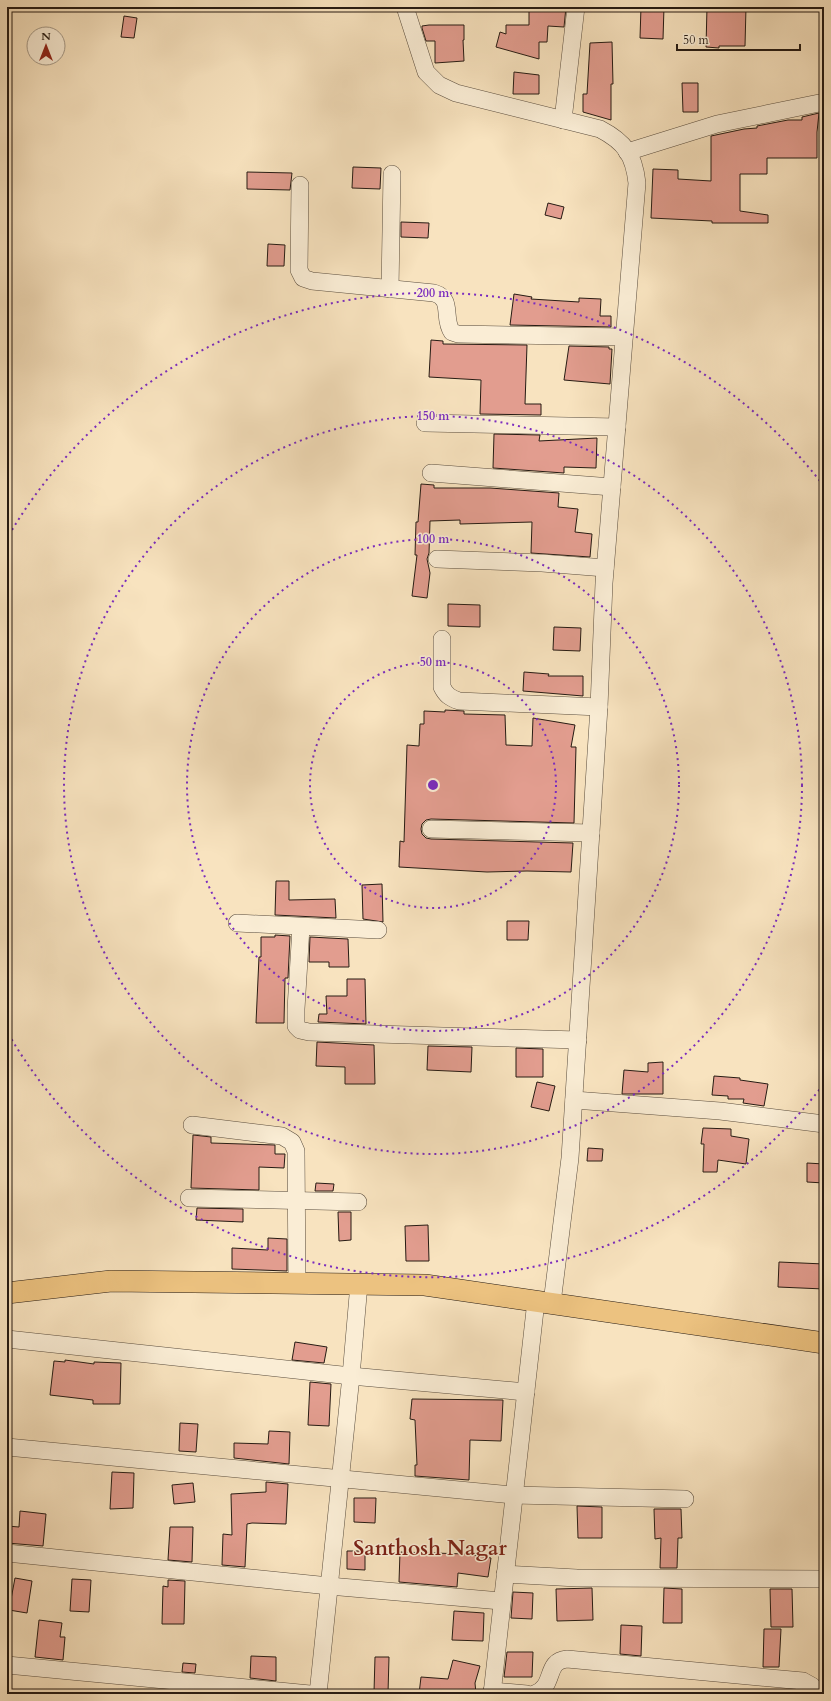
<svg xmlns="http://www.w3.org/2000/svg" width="831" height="1701" font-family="Cardo,serif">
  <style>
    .building { fill: #e29d8f; stroke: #261b13 }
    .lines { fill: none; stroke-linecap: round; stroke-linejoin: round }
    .minor-casing { stroke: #5a4d3e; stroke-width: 18 }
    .major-casing { stroke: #261b13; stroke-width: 22 }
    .minor { stroke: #faedd5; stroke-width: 17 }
    .major { stroke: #ecc280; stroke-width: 21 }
    .ring { fill: none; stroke: #7b2cbf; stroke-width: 2; stroke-dasharray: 2 4 }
    .labels { text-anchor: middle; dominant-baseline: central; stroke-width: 3; stroke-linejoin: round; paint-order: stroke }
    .district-label { font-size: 21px; font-weight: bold; fill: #7a1f14; stroke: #faedd5 }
    .centre { fill: #7b2cbf; stroke: #faedd5; stroke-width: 2 }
    .ring-label { font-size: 12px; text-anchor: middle; font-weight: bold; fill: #7b2cbf; stroke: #faedd5; stroke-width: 3; stroke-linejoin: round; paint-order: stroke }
  </style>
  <rect width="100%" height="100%" fill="#f8e3bf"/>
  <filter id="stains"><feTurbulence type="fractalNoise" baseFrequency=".005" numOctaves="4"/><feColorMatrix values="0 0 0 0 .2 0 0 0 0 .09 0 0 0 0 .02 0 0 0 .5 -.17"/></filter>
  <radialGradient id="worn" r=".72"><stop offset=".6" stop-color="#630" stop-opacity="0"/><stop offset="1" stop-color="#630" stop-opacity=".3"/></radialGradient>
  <g class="building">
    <path d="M 529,7 L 566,7 L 564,27 L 548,26 L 547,42 L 539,42 L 539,59 L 496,47 L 500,32 L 506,34 L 506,25 L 529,25 Z"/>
    <path d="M 641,7 L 664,7 L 663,39 L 640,38 Z"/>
    <path d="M 707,7 L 746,7 L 745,46 L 719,46 L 719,48 L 706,47 Z"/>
    <path d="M 124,16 L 137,18 L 134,38 L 121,37 Z"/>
    <path d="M 429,25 L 464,25 L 464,40 L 463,40 L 464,61 L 435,63 L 435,41 L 426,41 L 422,28 L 422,26 Z"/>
    <path d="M 612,42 L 613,84 L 611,84 L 611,120 L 583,112 L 583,94 L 587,94 L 590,43 Z"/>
    <path d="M 514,72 L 539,75 L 539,94 L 513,94 Z"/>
    <path d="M 682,83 L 698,83 L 698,112 L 683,112 Z"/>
    <path d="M 819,113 L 817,132 L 817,158 L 767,158 L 767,174 L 740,174 L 740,211 L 768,215 L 768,223 L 712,223 L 712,221 L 651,218 L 653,169 L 678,170 L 678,179 L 711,181 L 711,136 L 744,129 L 757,128 L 757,126 L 788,120 L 802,120 L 802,117 Z"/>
    <path d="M 353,167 L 381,168 L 380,189 L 352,188 Z"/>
    <path d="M 247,172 L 292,173 L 290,190 L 247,189 Z"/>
    <path d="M 548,203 L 564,207 L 561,219 L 545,215 Z"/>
    <path d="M 401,222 L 429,223 L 428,238 L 401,237 Z"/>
    <path d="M 268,244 L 285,245 L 284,266 L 267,266 Z"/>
    <path d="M 514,294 L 532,297 L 531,299 L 579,302 L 579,298 L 601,299 L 600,316 L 611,316 L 611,327 L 510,325 Z"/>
    <path d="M 431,340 L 443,341 L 443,344 L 527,345 L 525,404 L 541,404 L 541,415 L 480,414 L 481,380 L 429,377 Z"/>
    <path d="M 569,346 L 609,347 L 609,349 L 612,349 L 610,384 L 564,380 Z"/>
    <path d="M 494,434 L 540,435 L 539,441 L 597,438 L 596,468 L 564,467 L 564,473 L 493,468 Z"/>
    <path d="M 421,484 L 434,485 L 434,488 L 490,488 L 559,493 L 558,507 L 578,509 L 575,532 L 592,534 L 590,557 L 531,553 L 532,522 L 460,524 L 460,520 L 430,521 L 429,553 L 427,559 L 430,573 L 427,598 L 412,596 L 417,555 L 415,555 L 416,522 L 418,522 Z"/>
    <path d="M 448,604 L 480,605 L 480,627 L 448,626 Z"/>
    <path d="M 554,627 L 581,628 L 580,651 L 553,650 Z"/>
    <path d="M 524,672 L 549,674 L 548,676 L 583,676 L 583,696 L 523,691 Z"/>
    <path d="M 445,710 L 464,711 L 464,714 L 505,715 L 506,745 L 532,746 L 533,718 L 575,725 L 571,747 L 576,747 L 574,823 L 431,819 L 426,820 L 422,824 L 421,829 L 422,834 L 426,838 L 431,839 L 573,843 L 571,872 L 527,871 L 487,872 L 399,867 L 400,841 L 404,842 L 407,745 L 419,746 L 420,724 L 424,724 L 424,711 L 445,712 Z"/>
    <path d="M 276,881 L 289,881 L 289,900 L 335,899 L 336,918 L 275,915 Z"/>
    <path d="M 382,884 L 383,922 L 363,919 L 362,885 Z"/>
    <path d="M 507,921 L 529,921 L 528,940 L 507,940 Z"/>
    <path d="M 275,935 L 290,936 L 288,978 L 285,978 L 284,1023 L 256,1023 L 259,957 L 261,957 L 261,937 L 275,937 Z"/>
    <path d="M 310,937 L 348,939 L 349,967 L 329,967 L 329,962 L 309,962 Z"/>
    <path d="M 347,979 L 365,979 L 366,1024 L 318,1022 L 319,1014 L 327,1014 L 326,996 L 347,996 Z"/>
    <path d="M 317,1042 L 374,1045 L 375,1084 L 345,1084 L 345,1067 L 316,1066 Z"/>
    <path d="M 428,1046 L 472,1047 L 471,1072 L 427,1070 Z"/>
    <path d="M 516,1048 L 543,1049 L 543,1077 L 516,1077 Z"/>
    <path d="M 663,1062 L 663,1094 L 622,1094 L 624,1070 L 648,1072 L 648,1063 Z"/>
    <path d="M 714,1076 L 740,1078 L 740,1080 L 768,1084 L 764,1106 L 743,1103 L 744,1099 L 728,1099 L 728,1096 L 712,1095 Z"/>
    <path d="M 537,1082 L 555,1086 L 549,1111 L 531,1107 Z"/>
    <path d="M 703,1128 L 731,1129 L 731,1136 L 749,1139 L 746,1164 L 718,1160 L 717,1172 L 703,1172 L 704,1144 L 701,1144 Z"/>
    <path d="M 193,1135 L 211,1137 L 211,1143 L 275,1145 L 275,1154 L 285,1154 L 284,1168 L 259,1167 L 259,1190 L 191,1188 Z"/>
    <path d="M 588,1148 L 603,1149 L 602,1161 L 587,1161 Z"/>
    <path d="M 807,1163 L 824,1164 L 824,1183 L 807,1182 Z"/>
    <path d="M 316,1183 L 334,1184 L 333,1191 L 315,1191 Z"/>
    <path d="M 197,1208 L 243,1209 L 243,1222 L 196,1220 Z"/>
    <path d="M 338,1212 L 351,1212 L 351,1240 L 339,1241 Z"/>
    <path d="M 428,1225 L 429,1261 L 406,1261 L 405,1226 Z"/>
    <path d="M 268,1238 L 287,1239 L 287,1271 L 232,1269 L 232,1248 L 268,1250 Z"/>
    <path d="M 779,1262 L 824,1264 L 824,1289 L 778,1287 Z"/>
    <path d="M 295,1342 L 327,1347 L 324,1363 L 292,1360 Z"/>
    <path d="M 65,1360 L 94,1364 L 94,1362 L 121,1363 L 120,1404 L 93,1404 L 93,1400 L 50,1395 L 54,1361 L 65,1362 Z"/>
    <path d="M 310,1382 L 331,1384 L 329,1426 L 308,1425 Z"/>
    <path d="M 412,1399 L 503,1400 L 501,1441 L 470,1440 L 469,1480 L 415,1476 L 415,1465 L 417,1465 L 415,1420 L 410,1419 Z"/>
    <path d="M 180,1423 L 198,1424 L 196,1452 L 179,1451 Z"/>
    <path d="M 269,1431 L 290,1432 L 289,1464 L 234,1458 L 234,1443 L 268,1444 Z"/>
    <path d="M 112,1472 L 134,1473 L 133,1508 L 110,1509 Z"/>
    <path d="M 266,1482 L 288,1484 L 286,1524 L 252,1523 L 247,1524 L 245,1567 L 222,1565 L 223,1534 L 232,1535 L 231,1494 L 266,1492 Z"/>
    <path d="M 193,1483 L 195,1502 L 174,1504 L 172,1485 Z"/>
    <path d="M 354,1498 L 376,1498 L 375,1523 L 354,1522 Z"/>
    <path d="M 577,1506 L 602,1507 L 602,1538 L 578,1538 Z"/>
    <path d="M 654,1509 L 681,1509 L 682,1538 L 678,1538 L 677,1568 L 660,1568 L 661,1538 L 655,1539 Z"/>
    <path d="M 20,1511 L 46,1514 L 43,1546 L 7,1543 L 7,1526 L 19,1527 Z"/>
    <path d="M 170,1527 L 193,1527 L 192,1562 L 168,1560 Z"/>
    <path d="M 347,1551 L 365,1551 L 365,1570 L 347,1569 Z"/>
    <path d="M 400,1552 L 466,1554 L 491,1558 L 488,1577 L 458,1573 L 457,1587 L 399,1582 Z"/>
    <path d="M 15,1578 L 32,1581 L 27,1613 L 9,1610 Z"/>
    <path d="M 72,1579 L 91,1580 L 89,1612 L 70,1611 Z"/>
    <path d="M 168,1580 L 185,1581 L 184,1624 L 162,1624 L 163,1586 L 168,1587 Z"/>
    <path d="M 592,1588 L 593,1620 L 557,1621 L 556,1589 Z"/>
    <path d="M 664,1588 L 682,1589 L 682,1623 L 663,1623 Z"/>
    <path d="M 770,1589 L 792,1589 L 793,1627 L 771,1627 Z"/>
    <path d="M 513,1592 L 533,1593 L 532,1619 L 511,1618 Z"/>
    <path d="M 454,1611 L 484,1613 L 483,1641 L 452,1640 Z"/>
    <path d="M 39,1620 L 62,1623 L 60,1637 L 65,1637 L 63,1660 L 35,1657 Z"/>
    <path d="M 621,1625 L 642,1626 L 641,1656 L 620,1654 Z"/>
    <path d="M 764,1629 L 781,1629 L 779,1667 L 763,1667 Z"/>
    <path d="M 507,1652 L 533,1652 L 532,1677 L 504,1677 Z"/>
    <path d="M 251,1656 L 276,1657 L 276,1681 L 250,1678 Z"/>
    <path d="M 375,1657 L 389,1657 L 388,1693 L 374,1692 Z"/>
    <path d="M 453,1660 L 480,1666 L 475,1683 L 476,1694 L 419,1694 L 421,1677 L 448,1679 Z"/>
    <path d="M 183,1663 L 196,1664 L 195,1673 L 182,1672 Z"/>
  </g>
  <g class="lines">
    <defs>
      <g id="minor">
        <path d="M 405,7 L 426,72 L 439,85 L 456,93 L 600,129 C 625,142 634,155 637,183 L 604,583 L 599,707 L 570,1158 L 552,1303"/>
        <path d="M 563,120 L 576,7"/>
        <path d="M 627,152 L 717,124 L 824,102"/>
        <path d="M 300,185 L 299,270 L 303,278 L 312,281 L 434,293 C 454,299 442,318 452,332 L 458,334 L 624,337"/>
        <path d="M 390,289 L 392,174"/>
        <path d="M 425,423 L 617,427"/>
        <path d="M 431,473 L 612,487"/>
        <path d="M 437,559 L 542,563 L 605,568"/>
        <path d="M 442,639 L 442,687 C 446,695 450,698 459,701 L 599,707"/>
        <path d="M 431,829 L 591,833"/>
        <path d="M 237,923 L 378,930"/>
        <path d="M 301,927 L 296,1009 L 296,1026 L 300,1030 L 309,1032 L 578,1040"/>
        <path d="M 574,1100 L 720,1111 L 824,1124"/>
        <path d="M 192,1125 L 282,1136 L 292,1142 L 296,1151 L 297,1283"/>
        <path d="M 189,1198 L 358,1202"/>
        <path d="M 7,1339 L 351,1376 L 526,1392"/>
        <path d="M 7,1447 L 513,1495 L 685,1499"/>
        <path d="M 7,1553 L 329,1586 L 501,1601"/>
        <path d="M 505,1574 L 577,1578 L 824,1579"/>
        <path d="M 7,1665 L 310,1694"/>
        <path d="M 492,1691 L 527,1694"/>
        <path d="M 318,1694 L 351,1376 L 359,1284"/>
        <path d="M 492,1694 L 536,1301"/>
        <path d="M 534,1694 C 556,1687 544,1661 567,1659 L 803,1681 L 812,1686 L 813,1694"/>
      </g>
      <path id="major" d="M 7,1293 L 111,1281 L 425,1285 L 824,1343"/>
    </defs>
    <use href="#minor" class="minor-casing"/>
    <use href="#major" class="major-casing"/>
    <use href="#minor" class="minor"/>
    <use href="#major" class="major"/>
  </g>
  <g class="ring">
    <circle cx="433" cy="785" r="123"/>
    <circle cx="433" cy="785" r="246"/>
    <circle cx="433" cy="785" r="369"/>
    <path d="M823 1085A492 492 0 0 1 9 1035M9 535A492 492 0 0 1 823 485"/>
  </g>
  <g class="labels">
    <g class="district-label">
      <text x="430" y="1548">Santhosh Nagar</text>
    </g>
  </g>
  <circle cx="433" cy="785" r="6" class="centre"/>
  <g class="ring-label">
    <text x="433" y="297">200 m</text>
    <text x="433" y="420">150 m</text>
    <text x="433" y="543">100 m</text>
    <text x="433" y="666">50 m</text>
  </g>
  <rect width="831" height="1701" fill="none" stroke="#f8e3bf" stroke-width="24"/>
  <rect x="8" y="8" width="815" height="1685" fill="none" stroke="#261b13" stroke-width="2"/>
  <rect x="12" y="12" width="807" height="1677" fill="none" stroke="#261b13"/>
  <g transform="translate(46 46)"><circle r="19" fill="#faedd5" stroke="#a59987"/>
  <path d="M0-3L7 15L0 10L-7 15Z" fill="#8f2418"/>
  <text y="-6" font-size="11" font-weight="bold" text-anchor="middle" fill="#261b13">N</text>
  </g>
  <path d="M677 44v6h123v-6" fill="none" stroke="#261b13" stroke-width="2"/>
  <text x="683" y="44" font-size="12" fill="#261b13" stroke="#faedd5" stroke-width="3" paint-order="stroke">50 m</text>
  <rect width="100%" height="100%" filter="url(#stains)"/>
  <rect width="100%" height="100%" fill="url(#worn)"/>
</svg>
